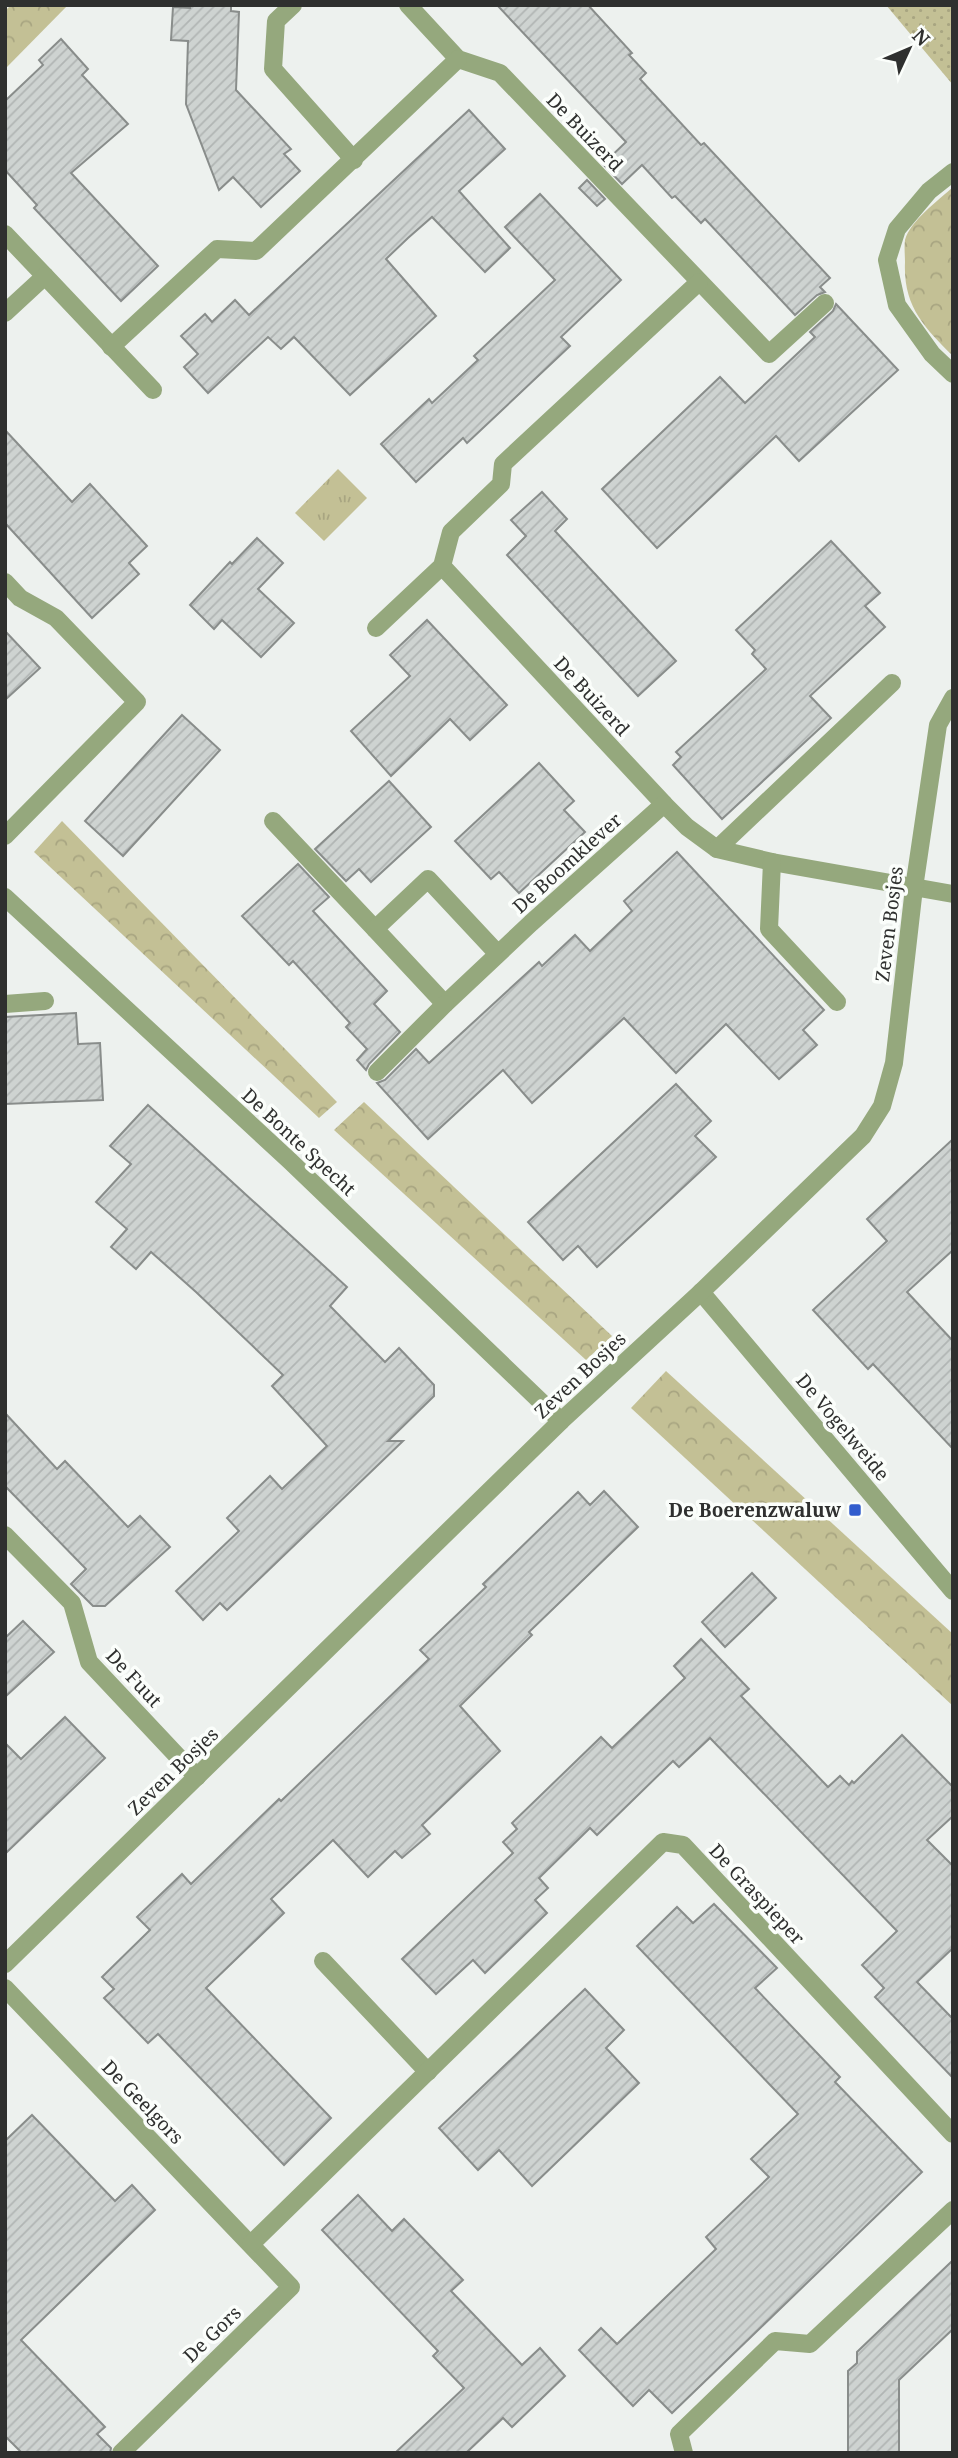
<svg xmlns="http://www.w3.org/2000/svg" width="958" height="2458" font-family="'Noto Serif',serif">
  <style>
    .grass { fill: url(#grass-dots) }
    .forest { fill: url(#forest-crowns) }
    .park { fill: url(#park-tufts) }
    .building { fill: url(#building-hatch); stroke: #898d8b; stroke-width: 2 }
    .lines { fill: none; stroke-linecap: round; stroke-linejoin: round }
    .minor { stroke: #95a87d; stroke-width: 18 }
    .poi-dot { fill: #325dcd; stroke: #fbfefb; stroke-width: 2.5 }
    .labels { text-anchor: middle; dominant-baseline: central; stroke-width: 7; stroke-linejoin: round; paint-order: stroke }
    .street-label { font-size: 19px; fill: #2f302f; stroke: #fbfefb }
    .poi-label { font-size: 19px; font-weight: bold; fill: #2f302f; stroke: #fbfefb; text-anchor: end }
  </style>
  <defs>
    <pattern id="grass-dots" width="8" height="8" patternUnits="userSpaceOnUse" patternTransform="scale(1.75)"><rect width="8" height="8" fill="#c3c095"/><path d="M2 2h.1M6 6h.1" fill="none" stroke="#a8a581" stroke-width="1.8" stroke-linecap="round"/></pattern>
    <pattern id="forest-crowns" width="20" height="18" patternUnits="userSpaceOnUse" patternTransform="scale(1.75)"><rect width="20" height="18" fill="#c3c095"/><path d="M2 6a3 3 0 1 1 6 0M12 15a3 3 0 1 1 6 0" fill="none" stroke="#a8a581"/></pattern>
    <pattern id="park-tufts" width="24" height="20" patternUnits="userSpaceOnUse" patternTransform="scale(1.75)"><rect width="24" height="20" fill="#c3c095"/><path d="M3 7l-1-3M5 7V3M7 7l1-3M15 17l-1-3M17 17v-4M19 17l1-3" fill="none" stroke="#a8a581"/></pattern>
    <pattern id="building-hatch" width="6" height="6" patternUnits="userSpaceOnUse" patternTransform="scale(1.75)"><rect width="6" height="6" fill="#ced3d1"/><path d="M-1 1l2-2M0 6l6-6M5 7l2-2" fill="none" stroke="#b1b5b4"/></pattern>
  </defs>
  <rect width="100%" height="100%" fill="#edf1ee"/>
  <path class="grass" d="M 886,5 L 953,5 L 953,85 Z"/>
  <g class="forest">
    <path d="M 11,5 L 68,5 L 5,69 L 5,11 Z"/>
    <path d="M 953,187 L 953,356 C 924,327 903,306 905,262 C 905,256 904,247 905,240 C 910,221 939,200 953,187 Z"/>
    <path d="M 62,821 L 337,1102 L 319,1118 L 34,852 Z"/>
    <path d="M 364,1102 L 612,1336 L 586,1360 L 334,1130 Z"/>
    <path d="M 666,1371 L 953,1634 L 953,1706 L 631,1408 Z"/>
  </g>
  <path class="park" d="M 338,469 L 367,498 L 324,541 L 295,513 Z"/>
  <g class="building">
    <path d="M 190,5 L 231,5 L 231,11 L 239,12 L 236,90 L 291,149 L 284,154 L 300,171 L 261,207 L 233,177 L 219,190 L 186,104 L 188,41 L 171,40 L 173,7 L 190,8 Z"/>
    <path d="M 497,5 L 588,5 L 632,53 L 629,55 L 646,73 L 640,79 L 701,145 L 704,143 L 830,278 L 820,287 L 825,292 L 817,295 L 795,315 L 705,219 L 701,223 L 675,196 L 672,198 L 642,165 L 622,184 L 603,164 L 626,142 Z"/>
    <path d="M 61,39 L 88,69 L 82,75 L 128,124 L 71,173 L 158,266 L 121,301 L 34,208 L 37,205 L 5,170 L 5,101 L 43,65 L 39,60 Z"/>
    <path d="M 469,110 L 505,149 L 459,191 L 510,248 L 485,272 L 432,217 L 408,238 L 386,259 L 436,316 L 350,395 L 294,337 L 281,349 L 268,337 L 208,393 L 184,367 L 198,354 L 181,336 L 205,314 L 212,322 L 235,300 L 249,315 Z"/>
    <path d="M 587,180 L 605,199 L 597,206 L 579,188 Z"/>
    <path d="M 540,194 L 621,280 L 561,337 L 570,346 L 467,443 L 463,438 L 416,482 L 381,444 L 429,399 L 432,403 L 478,360 L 474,356 L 555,280 L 505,227 Z"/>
    <path d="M 836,304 L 898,370 L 799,461 L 776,436 L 657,548 L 602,489 L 720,377 L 745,403 L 815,337 L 810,332 L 833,311 Z"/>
    <path d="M 5,430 L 72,502 L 90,484 L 147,546 L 129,563 L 139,574 L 92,618 L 5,523 Z"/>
    <path d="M 542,492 L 567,519 L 555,531 L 676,661 L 638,696 L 507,555 L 526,536 L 511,520 Z"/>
    <path d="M 257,538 L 283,563 L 258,589 L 294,623 L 261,657 L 222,620 L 214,629 L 190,605 L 230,562 L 232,564 Z"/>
    <path d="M 831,541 L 880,593 L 865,606 L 885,627 L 810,696 L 831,718 L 722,819 L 673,765 L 681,757 L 676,752 L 766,669 L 752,654 L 755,650 L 736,630 Z"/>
    <path d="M 427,620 L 507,705 L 470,740 L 450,719 L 391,776 L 351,731 L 410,676 L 390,655 Z"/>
    <path d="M 5,631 L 40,668 L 5,700 Z"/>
    <path d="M 182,715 L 220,750 L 123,856 L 85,821 Z"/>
    <path d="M 539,763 L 574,801 L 564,810 L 585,832 L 519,893 L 499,872 L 491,879 L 455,841 Z"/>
    <path d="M 389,781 L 431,827 L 371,882 L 359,869 L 346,881 L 315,849 Z"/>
    <path d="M 677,852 L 824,1010 L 803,1030 L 817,1045 L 779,1079 L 726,1024 L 676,1073 L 624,1018 L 532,1103 L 503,1070 L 428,1139 L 377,1083 L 385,1080 L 416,1049 L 429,1063 L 539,962 L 542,966 L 575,935 L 590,951 L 632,911 L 624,901 Z"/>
    <path d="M 298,864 L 329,897 L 313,911 L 387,991 L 374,1004 L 400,1032 L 369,1064 L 366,1070 L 357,1060 L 367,1049 L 346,1027 L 350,1023 L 293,961 L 289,965 L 242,916 Z"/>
    <path d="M 76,1013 L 78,1044 L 100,1043 L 103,1100 L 5,1104 L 5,1017 Z"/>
    <path d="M 676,1084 L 711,1121 L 695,1136 L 716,1157 L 597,1267 L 578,1246 L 563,1260 L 528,1222 Z"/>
    <path d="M 148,1105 L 347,1287 L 330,1306 L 385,1362 L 399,1348 L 434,1385 L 434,1396 L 388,1441 L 403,1441 L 227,1610 L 220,1603 L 203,1620 L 176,1591 L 239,1531 L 227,1518 L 270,1476 L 282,1489 L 327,1446 L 272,1386 L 283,1375 L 196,1292 L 151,1252 L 136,1269 L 111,1247 L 127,1229 L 96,1202 L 131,1164 L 110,1146 Z"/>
    <path d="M 953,1139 L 953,1250 L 907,1292 L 953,1341 L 953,1449 L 873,1364 L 868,1369 L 813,1310 L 887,1241 L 867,1219 Z"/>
    <path d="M 5,1413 L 57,1469 L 65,1461 L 128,1527 L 140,1516 L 170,1547 L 105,1606 L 93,1606 L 71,1584 L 86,1569 L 5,1486 Z"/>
    <path d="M 604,1491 L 638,1527 L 529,1632 L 532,1635 L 460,1706 L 500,1751 L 422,1825 L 430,1834 L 402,1858 L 395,1851 L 368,1877 L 333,1840 L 271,1899 L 284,1913 L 206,1988 L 331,2118 L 284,2165 L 158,2034 L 148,2043 L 104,1998 L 114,1989 L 102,1977 L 150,1930 L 137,1917 L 182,1874 L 191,1884 L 279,1799 L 281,1801 L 429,1659 L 420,1650 L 486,1587 L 483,1584 L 578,1492 L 590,1505 Z"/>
    <path d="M 752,1573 L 776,1598 L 725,1647 L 702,1622 Z"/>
    <path d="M 23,1621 L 54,1652 L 5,1697 L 5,1638 Z"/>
    <path d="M 701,1639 L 749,1689 L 741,1696 L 828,1787 L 840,1776 L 849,1785 L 852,1781 L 854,1783 L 902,1735 L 953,1787 L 953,1816 L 927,1840 L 953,1866 L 953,1948 L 917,1982 L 953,2019 L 953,2078 L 875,1997 L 884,1988 L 862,1965 L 897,1931 L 710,1738 L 679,1767 L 673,1761 L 597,1835 L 590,1828 L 539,1878 L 548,1888 L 535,1900 L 547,1913 L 485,1973 L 473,1960 L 436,1994 L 402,1959 L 513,1853 L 503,1842 L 517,1829 L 512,1823 L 601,1737 L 612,1748 L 685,1678 L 674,1666 Z"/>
    <path d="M 65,1717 L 105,1758 L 5,1854 L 5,1743 L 21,1759 Z"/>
    <path d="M 714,1904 L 777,1968 L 755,1988 L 840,2077 L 835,2082 L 922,2172 L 672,2413 L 649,2390 L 633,2406 L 579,2350 L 601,2328 L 617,2344 L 716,2249 L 706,2237 L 769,2177 L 751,2159 L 798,2114 L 637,1946 L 677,1907 L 693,1923 Z"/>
    <path d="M 585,1989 L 624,2030 L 606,2048 L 639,2083 L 532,2186 L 499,2150 L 478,2170 L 439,2128 Z"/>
    <path d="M 32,2115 L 115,2201 L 132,2185 L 155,2210 L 21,2340 L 105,2427 L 97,2434 L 111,2448 L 110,2453 L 22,2453 L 5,2436 L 5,2141 Z"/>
    <path d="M 358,2195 L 392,2231 L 404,2219 L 463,2280 L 451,2291 L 522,2365 L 540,2348 L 565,2376 L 512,2427 L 503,2418 L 466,2453 L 395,2453 L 464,2388 L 433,2356 L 438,2351 L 322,2230 Z"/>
    <path d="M 953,2260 L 953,2329 L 899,2380 L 899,2453 L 848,2453 L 848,2371 L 857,2363 L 857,2352 Z"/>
  </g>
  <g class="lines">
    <g class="minor">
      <path d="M 293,5 L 276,21 L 273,69 L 354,160"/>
      <path d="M 408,5 L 458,59 L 500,73 L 769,354 L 825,303"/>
      <path d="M 953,172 L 929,191 L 897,229 L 887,260 L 897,305 L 932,354 L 953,374"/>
      <path d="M 5,234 L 45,276"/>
      <path d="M 5,313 L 45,276 L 153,390"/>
      <path d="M 111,347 L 217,249 L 256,251 L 458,59"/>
      <path d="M 442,566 L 664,804 L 687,827 L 717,849 L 772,862 L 953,894"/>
      <path d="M 5,582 L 20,598 L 56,618 L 137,702 L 5,836"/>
      <path d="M 376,628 L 442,566 L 451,532 L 501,484 L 503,464 L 699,282"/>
      <path d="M 273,821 L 375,929"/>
      <path d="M 717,849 L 892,683"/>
      <path d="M 772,862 L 769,929 L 837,1002"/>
      <path d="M 5,897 L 290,1161 L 561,1421"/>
      <path d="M 498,954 L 428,879 L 375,929 L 445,1004 L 531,923 L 664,804"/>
      <path d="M 5,1004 L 45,1001"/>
      <path d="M 377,1072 L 445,1004"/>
      <path d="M 701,1292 L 953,1591"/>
      <path d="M 5,1535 L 72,1603 L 89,1662 L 197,1777"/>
      <path d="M 323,1961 L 428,2072"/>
      <path d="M 5,1964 L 561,1421 L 701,1292 L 863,1136 L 882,1106 L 894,1063 L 914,888 L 938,725 L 953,698"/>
      <path d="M 5,1988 L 291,2287 L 121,2453"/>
      <path d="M 251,2244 L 663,1842 L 683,1845 L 953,2134"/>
      <path d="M 684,2453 L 679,2434 L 775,2341 L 810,2344 L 953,2210"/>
    </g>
  </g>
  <rect class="poi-dot" x="848" y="1503" width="14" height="14" rx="3.5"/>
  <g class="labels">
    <g class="street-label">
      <text transform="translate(585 132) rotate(46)">De Buizerd</text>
      <text transform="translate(592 696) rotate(47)">De Buizerd</text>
      <text transform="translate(567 863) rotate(-42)">De Boomklever</text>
      <text transform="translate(889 924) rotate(-83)">Zeven Bosjes</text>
      <text transform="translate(299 1142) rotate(43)">De Bonte Specht</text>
      <text transform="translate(580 1375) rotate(-43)">Zeven Bosjes</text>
      <text transform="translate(843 1427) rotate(50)">De Vogelweide</text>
      <text transform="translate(134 1678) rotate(47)">De Fuut</text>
      <text transform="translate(173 1771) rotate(-44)">Zeven Bosjes</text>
      <text transform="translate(757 1894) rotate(47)">De Graspieper</text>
      <text transform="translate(143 2102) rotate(46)">De Geelgors</text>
      <text transform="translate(212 2334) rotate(-44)">De Gors</text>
    </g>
    <g class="poi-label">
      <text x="841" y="1510">De Boerenzwaluw</text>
    </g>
  </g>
  <rect width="958" height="2458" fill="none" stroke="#2f302f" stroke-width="14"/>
  <g transform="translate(909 49) rotate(46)" stroke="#fbfefb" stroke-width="5" paint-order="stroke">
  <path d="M0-5L12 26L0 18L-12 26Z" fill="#2f302f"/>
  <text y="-10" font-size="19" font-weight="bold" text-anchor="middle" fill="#2f302f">N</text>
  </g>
</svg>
